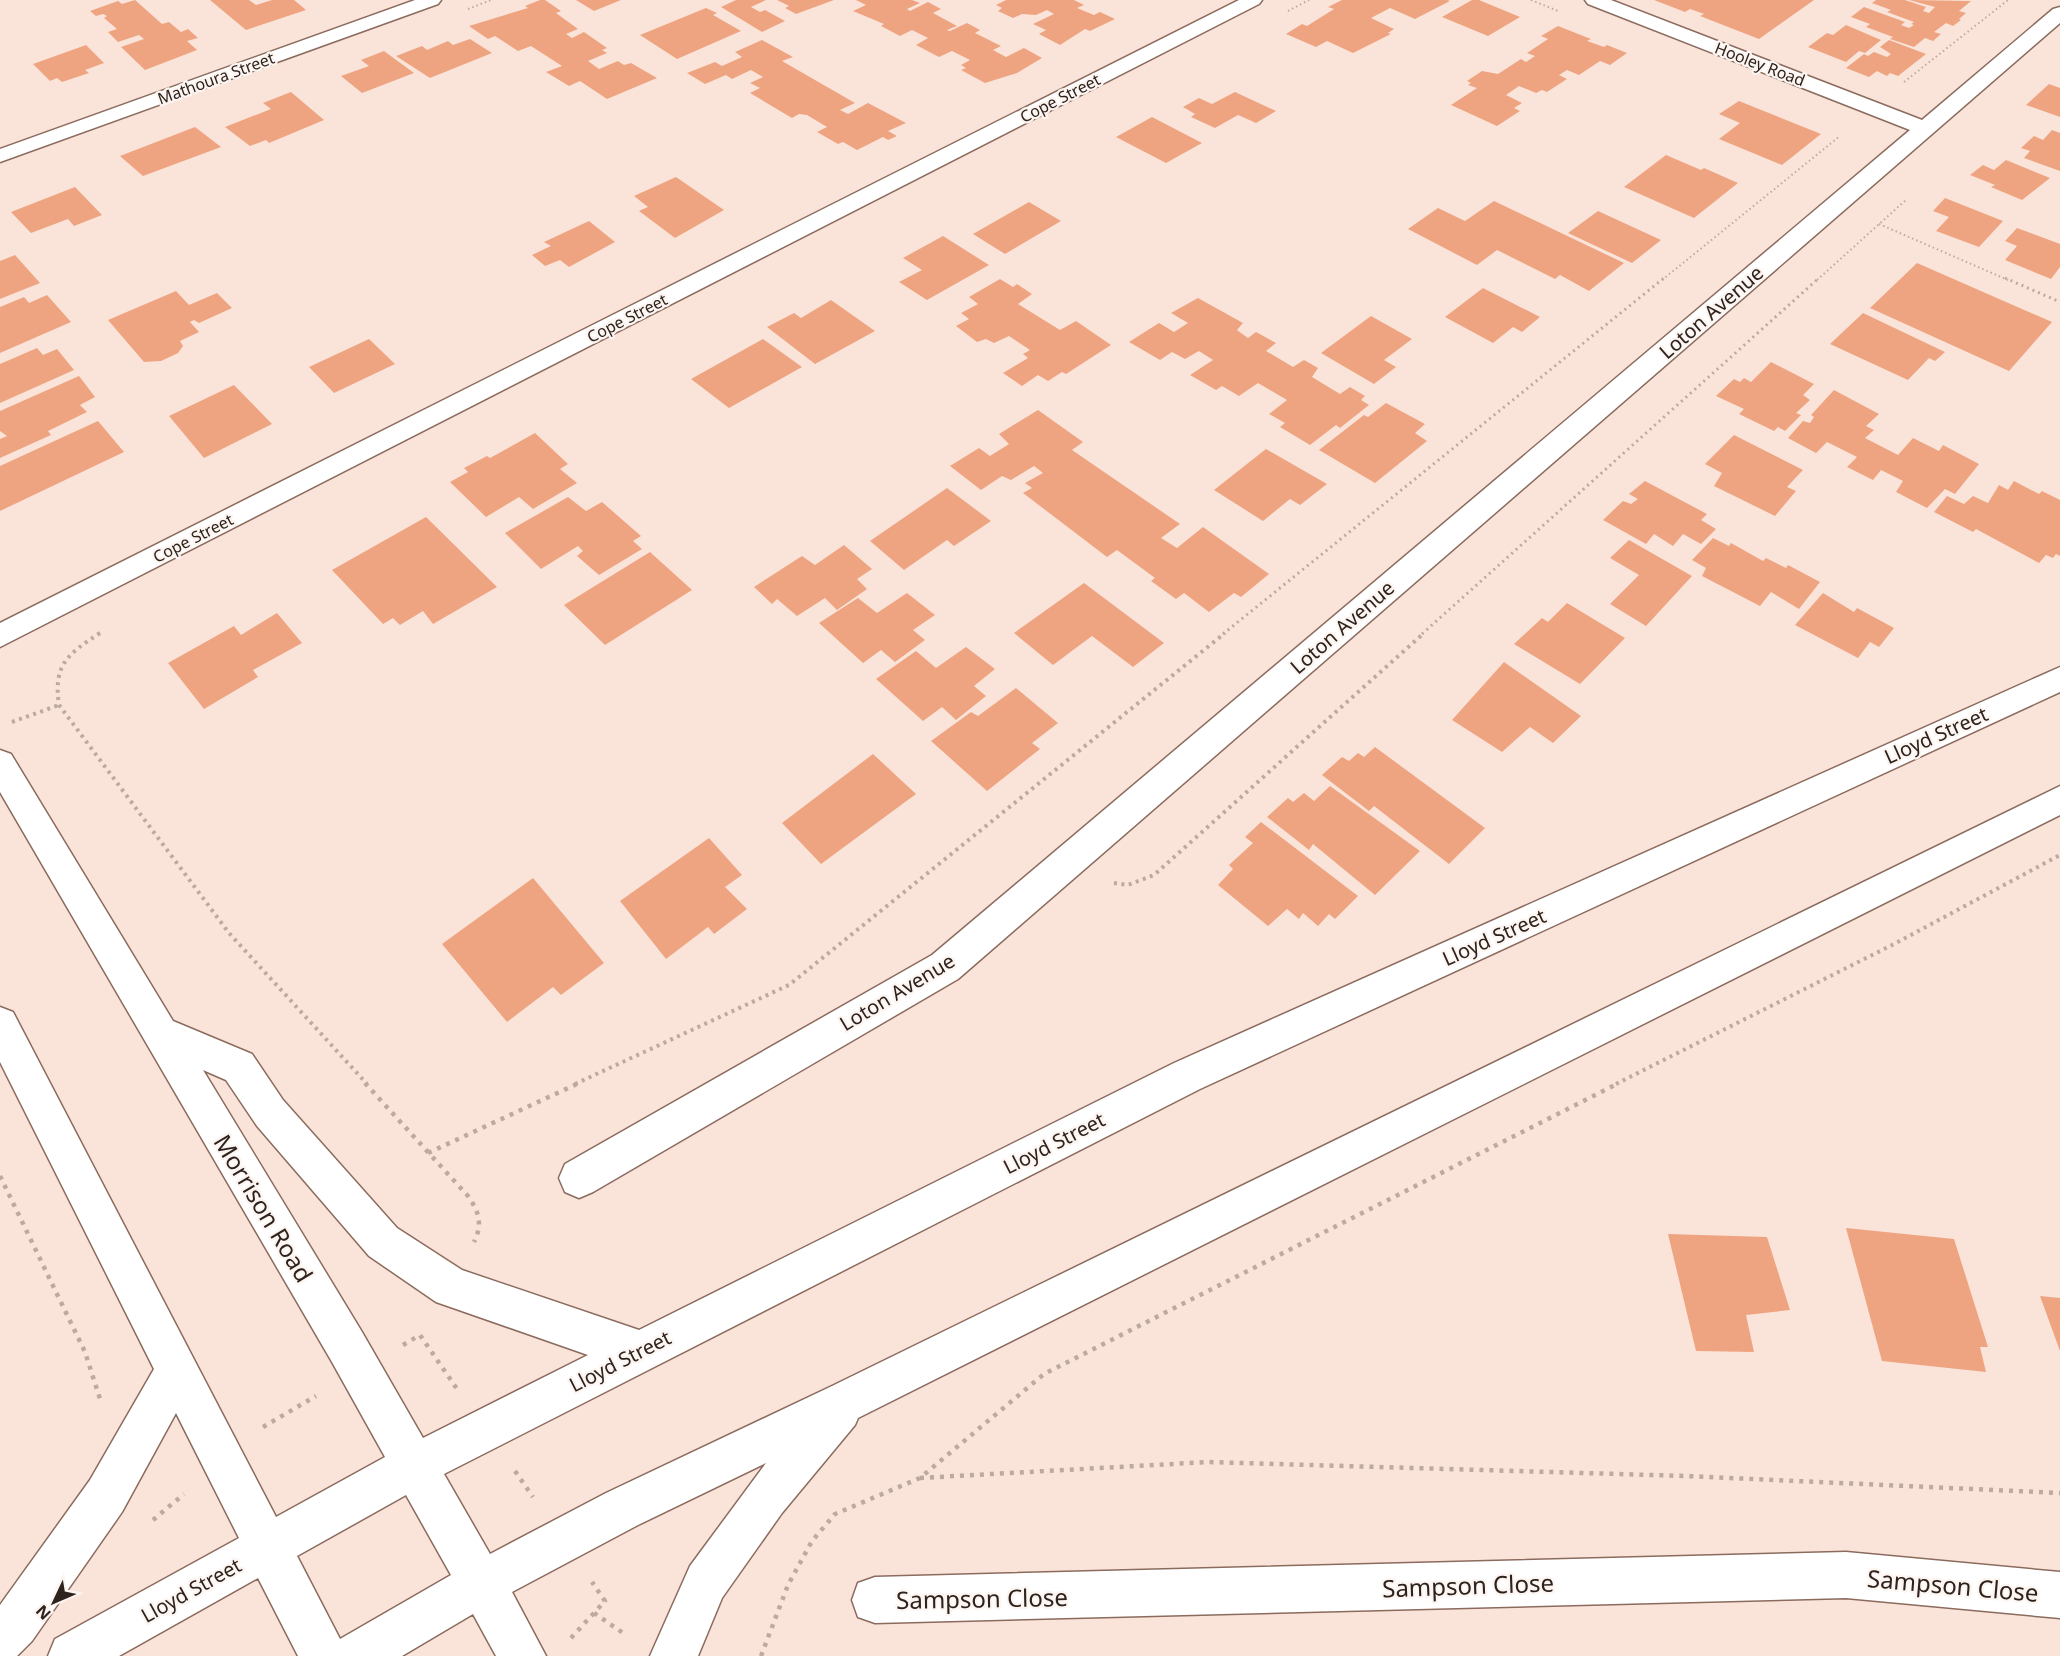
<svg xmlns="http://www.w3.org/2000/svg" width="2060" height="1656" font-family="'Noto Sans',sans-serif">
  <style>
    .building { fill: #efa481 }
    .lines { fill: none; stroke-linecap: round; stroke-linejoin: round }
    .minor-casing { stroke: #8b6b5d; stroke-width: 3 }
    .primary-casing { stroke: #8b6b5d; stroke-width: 3 }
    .path-far3 { stroke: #bca9a0; stroke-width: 2; stroke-dasharray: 1.5 3; stroke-linecap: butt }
    .path-far2 { stroke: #bca9a0; stroke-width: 3; stroke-dasharray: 2 4; stroke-linecap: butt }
    .path-far1 { stroke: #bca9a0; stroke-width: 4; stroke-dasharray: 3 4.5; stroke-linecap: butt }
    .path { stroke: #bca9a0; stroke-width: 4.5; stroke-dasharray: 4 6; stroke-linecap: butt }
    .minor { fill: #fff; fill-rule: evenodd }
    .primary { fill: #fff; fill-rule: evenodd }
    .labels { text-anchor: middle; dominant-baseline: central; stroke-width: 4.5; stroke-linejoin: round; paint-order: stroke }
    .far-street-label { font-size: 16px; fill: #2e221c; stroke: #fcf5f1 }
    .street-label { font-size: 20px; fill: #2e221c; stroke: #fcf5f1 }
    .near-street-label { font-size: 24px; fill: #2e221c; stroke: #fcf5f1 }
  </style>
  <rect width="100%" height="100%" fill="#fae4da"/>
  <g class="building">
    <path d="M 135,0 L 162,24 L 169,22 L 181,32 L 188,29 L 198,38 L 187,41 L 197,50 L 145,70 L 121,47 L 144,39 L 139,35 L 118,42 L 108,32 L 117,29 L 104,18 L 107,16 L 103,14 L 96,16 L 90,11 L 118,1 L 122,4 Z"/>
    <path d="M 210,0 L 249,0 L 256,5 L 272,0 L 294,0 L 306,10 L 246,30 Z"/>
    <path d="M 540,0 L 545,0 L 561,11 L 556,13 L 578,29 L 566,34 L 572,38 L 584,32 L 607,48 L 602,50 L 607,53 L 588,61 L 599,69 L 618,61 L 624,65 L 631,63 L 657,78 L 607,99 L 580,81 L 569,86 L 546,72 L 562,66 L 531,46 L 518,51 L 495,36 L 488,39 L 469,26 L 528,8 L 525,6 Z"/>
    <path d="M 576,0 L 621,0 L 594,11 Z"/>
    <path d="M 736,0 L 766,0 L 751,7 L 760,12 L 765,10 L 785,21 L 762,32 L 721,7 Z"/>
    <path d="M 777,0 L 834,0 L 796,14 L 785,8 L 789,6 Z"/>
    <path d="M 856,0 L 912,0 L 920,3 L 907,9 L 910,11 L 928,2 L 941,9 L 933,13 L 957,26 L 947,30 L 950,31 L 967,23 L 980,30 L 975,33 L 1001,46 L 993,50 L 1006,57 L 1024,48 L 1042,58 L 1017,73 L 985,83 L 961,70 L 966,68 L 961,65 L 970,60 L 952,51 L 939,57 L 916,45 L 928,38 L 912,30 L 900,36 L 881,26 L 884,24 L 853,11 L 866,5 Z"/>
    <path d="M 1006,0 L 1074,0 L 1084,5 L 1077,8 L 1094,15 L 1100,12 L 1115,19 L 1090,31 L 1085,29 L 1060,45 L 1039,34 L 1046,30 L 1033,24 L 1054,14 L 1047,10 L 1036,15 L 1022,14 L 1013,18 L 998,11 L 1002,8 L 996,5 Z"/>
    <path d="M 1342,0 L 1447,0 L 1450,1 L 1415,19 L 1390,8 L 1371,18 L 1394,29 L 1388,33 L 1391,34 L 1353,53 L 1327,41 L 1316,47 L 1286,34 L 1302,24 L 1307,26 L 1334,9 L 1328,7 Z"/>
    <path d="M 1472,0 L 1479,0 L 1520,17 L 1488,36 L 1442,17 Z"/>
    <path d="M 1654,0 L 1814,0 L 1759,39 L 1700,16 L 1704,14 L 1690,9 L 1685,12 Z"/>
    <path d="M 1876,0 L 1905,0 L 1926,7 L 1923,11 L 1929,13 L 1935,7 L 1909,0 L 1971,1 L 1959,11 L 1966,13 L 1959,19 L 1961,20 L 1953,26 L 1946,23 L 1934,32 L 1941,34 L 1933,41 L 1925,38 L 1914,47 L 1890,39 L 1893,37 L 1866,27 L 1870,24 L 1851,17 L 1864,7 L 1905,22 L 1901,25 L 1909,28 L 1914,25 L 1911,24 L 1914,22 L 1887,12 L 1891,10 L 1872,3 Z"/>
    <path d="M 706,8 L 717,13 L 713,15 L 741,31 L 677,59 L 640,35 Z"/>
    <path d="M 1846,25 L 1881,40 L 1865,53 L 1859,51 L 1846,62 L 1808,47 L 1827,33 L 1833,35 Z"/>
    <path d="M 1558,26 L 1591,39 L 1587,41 L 1604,47 L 1607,45 L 1627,53 L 1610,65 L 1600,61 L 1579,75 L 1567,70 L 1559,75 L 1567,79 L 1547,92 L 1542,90 L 1536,93 L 1519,86 L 1506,95 L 1522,103 L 1514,108 L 1520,111 L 1497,126 L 1451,105 L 1477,88 L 1468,85 L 1471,83 L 1467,81 L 1482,71 L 1498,74 L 1521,59 L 1526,62 L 1535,56 L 1527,53 L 1548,39 L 1541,36 Z"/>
    <path d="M 470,39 L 492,53 L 430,78 L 396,56 L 422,46 L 427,50 L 448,41 L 453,45 Z"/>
    <path d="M 762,40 L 793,57 L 782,61 L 855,103 L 840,110 L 848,114 L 868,103 L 906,123 L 888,131 L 897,136 L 888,140 L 883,137 L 857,150 L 843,142 L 838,144 L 817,132 L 827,127 L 807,115 L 799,114 L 792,118 L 750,93 L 760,88 L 750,83 L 763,77 L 751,70 L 732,79 L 726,75 L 705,84 L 687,73 L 715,62 L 722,66 L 742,57 L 735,52 Z"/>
    <path d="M 1889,40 L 1926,54 L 1898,76 L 1890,73 L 1887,76 L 1877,71 L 1869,77 L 1846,68 L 1864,54 L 1868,56 L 1874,52 L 1887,57 L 1891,54 L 1880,47 Z"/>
    <path d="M 86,45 L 104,63 L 85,70 L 89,73 L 62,82 L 57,78 L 50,81 L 33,64 Z"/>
    <path d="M 384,51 L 414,73 L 362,93 L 341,76 L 369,66 L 361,60 Z"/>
    <path d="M 2049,84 L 2060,88 L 2060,117 L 2026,105 Z"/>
    <path d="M 291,92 L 324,120 L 269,143 L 266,140 L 250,146 L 225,127 L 271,109 L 263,103 Z"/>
    <path d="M 1235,92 L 1276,111 L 1256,123 L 1238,115 L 1215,128 L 1191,117 L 1195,114 L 1183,107 L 1199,98 L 1212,104 Z"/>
    <path d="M 1739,101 L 1821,134 L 1782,165 L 1719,139 L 1740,123 L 1719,114 Z"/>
    <path d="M 1152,117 L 1202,143 L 1166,163 L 1116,137 Z"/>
    <path d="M 195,127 L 221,147 L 143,176 L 120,156 Z"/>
    <path d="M 2052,130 L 2060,133 L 2060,171 L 2024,158 L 2030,151 L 2021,148 L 2034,136 L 2043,140 Z"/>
    <path d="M 1666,155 L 1701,170 L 1704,168 L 1738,183 L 1694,218 L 1624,187 Z"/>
    <path d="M 2006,160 L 2050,178 L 2022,200 L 1991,187 L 1995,185 L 1970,175 L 1983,165 L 1994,170 Z"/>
    <path d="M 676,177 L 724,210 L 675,238 L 639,211 L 648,207 L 634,196 Z"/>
    <path d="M 75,187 L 102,215 L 74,226 L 68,219 L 31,233 L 11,212 Z"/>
    <path d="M 1945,198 L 2003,221 L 1979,247 L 1936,231 L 1949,217 L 1933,211 Z"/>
    <path d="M 1494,201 L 1624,263 L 1589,291 L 1560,275 L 1555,279 L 1497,250 L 1477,265 L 1408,229 L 1438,208 L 1465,221 Z"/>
    <path d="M 1029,202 L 1061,221 L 1005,254 L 973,234 Z"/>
    <path d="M 1598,211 L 1661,240 L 1632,263 L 1568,233 Z"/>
    <path d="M 589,221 L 615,242 L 569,267 L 560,260 L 545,266 L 532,255 L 551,246 L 544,242 Z"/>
    <path d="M 2017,228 L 2060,244 L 2060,267 L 2051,279 L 2005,260 L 2017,246 L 2005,241 Z"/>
    <path d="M 943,236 L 989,265 L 927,300 L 899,282 L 922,270 L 903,258 Z"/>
    <path d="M 15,255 L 40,283 L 0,299 L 0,261 Z"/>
    <path d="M 1917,263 L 2052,322 L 2009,371 L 1870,308 Z"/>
    <path d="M 1000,279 L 1013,287 L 1017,284 L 1032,294 L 1018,304 L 1060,330 L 1076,321 L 1111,345 L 1066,374 L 1062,372 L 1048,381 L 1038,375 L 1022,386 L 1003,373 L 1028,358 L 1023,354 L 1030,350 L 1009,336 L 994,343 L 986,339 L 977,342 L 956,326 L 969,319 L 961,313 L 978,304 L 969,297 Z"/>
    <path d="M 1483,288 L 1540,317 L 1522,332 L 1513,327 L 1493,343 L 1445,317 Z"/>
    <path d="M 176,291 L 189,305 L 217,293 L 232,308 L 199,323 L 194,320 L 190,322 L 199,332 L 180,341 L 183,346 L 178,353 L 161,361 L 144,362 L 108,320 Z"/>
    <path d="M 47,295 L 71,322 L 0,353 L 0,307 L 24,297 L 29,303 Z"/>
    <path d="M 1198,298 L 1243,323 L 1237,330 L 1248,338 L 1256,332 L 1276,343 L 1266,351 L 1293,367 L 1304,360 L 1318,368 L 1312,377 L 1340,394 L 1350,387 L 1365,396 L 1361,400 L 1369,405 L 1340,428 L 1336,425 L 1310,445 L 1280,427 L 1285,423 L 1269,414 L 1287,400 L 1258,383 L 1239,396 L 1222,386 L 1216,390 L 1190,375 L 1213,360 L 1199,351 L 1185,359 L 1172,352 L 1160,360 L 1129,342 L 1159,323 L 1174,332 L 1188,323 L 1171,313 Z"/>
    <path d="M 831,300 L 875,331 L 815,364 L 767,327 L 794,313 L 801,318 Z"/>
    <path d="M 1863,313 L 1945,352 L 1935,361 L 1929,358 L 1908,380 L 1830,344 Z"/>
    <path d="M 1371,316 L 1412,339 L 1384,360 L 1396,367 L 1374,384 L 1321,353 Z"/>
    <path d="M 369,339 L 395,364 L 334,393 L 309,367 Z"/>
    <path d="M 763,339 L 802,367 L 729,408 L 691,379 Z"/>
    <path d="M 37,348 L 43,355 L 57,349 L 74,370 L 0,403 L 0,364 Z"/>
    <path d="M 1771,362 L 1814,384 L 1803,395 L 1810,400 L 1796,413 L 1801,415 L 1785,431 L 1778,427 L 1774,431 L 1739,414 L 1744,409 L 1716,396 L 1734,379 L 1740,382 L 1744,378 L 1751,382 Z"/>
    <path d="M 79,376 L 95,397 L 80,405 L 87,412 L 48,431 L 51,435 L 0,458 L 0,439 L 7,436 L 0,431 L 0,411 Z"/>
    <path d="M 234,385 L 272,424 L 204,458 L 169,416 Z"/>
    <path d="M 1834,390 L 1879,414 L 1866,426 L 1874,430 L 1865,438 L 1898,455 L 1913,438 L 1939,451 L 1943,445 L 1979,464 L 1955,494 L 1945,489 L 1927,508 L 1896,492 L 1903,481 L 1881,470 L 1873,480 L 1847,467 L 1857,457 L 1827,442 L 1816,453 L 1788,438 L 1803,421 L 1810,423 L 1814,417 L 1811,415 Z"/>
    <path d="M 1386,403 L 1425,424 L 1415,433 L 1427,441 L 1375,483 L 1319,450 L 1364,415 L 1368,417 Z"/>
    <path d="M 1038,410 L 1083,442 L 1072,450 L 1180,524 L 1161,538 L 1177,548 L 1203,527 L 1269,574 L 1241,597 L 1234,593 L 1209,612 L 1184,593 L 1176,599 L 1151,581 L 1155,578 L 1117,550 L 1107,557 L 1023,493 L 1032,488 L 1025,483 L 1043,473 L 1034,466 L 1011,480 L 1002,476 L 981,490 L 950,466 L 979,448 L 990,456 L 1009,444 L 999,434 Z"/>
    <path d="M 98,421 L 124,452 L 0,511 L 0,466 Z"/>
    <path d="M 535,433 L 568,464 L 560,469 L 577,483 L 533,509 L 519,497 L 486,517 L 450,482 L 468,472 L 464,468 L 487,456 L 490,458 Z"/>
    <path d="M 1734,435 L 1803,470 L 1787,487 L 1796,491 L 1775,516 L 1714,486 L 1722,473 L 1705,464 Z"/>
    <path d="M 1266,449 L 1327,484 L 1300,505 L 1290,499 L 1263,521 L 1214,490 Z"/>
    <path d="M 1645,481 L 1707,514 L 1701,520 L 1716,529 L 1701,544 L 1683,534 L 1673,546 L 1654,534 L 1646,544 L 1603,520 L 1623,501 L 1631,504 L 1638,499 L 1629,494 Z"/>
    <path d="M 2014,481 L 2039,494 L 2042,491 L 2060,500 L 2060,556 L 2056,554 L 2053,558 L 2046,555 L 2039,563 L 1976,529 L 1973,532 L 1934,512 L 1947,496 L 1964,504 L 1973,496 L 1988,503 L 1999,485 L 2008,490 Z"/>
    <path d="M 947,488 L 991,521 L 954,546 L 947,540 L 904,570 L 870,541 Z"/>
    <path d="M 568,497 L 586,511 L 602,502 L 641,536 L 633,541 L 642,549 L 599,575 L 577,556 L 583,551 L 578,546 L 541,569 L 505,533 Z"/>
    <path d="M 426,517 L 497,587 L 433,624 L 423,611 L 400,625 L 393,618 L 383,624 L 332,570 Z"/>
    <path d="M 1713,538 L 1729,546 L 1731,543 L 1763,561 L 1766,558 L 1786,568 L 1788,565 L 1820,582 L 1799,609 L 1771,592 L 1760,606 L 1702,576 L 1706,568 L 1692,560 Z"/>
    <path d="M 1629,540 L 1692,576 L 1646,626 L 1610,604 L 1639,575 L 1610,558 Z"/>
    <path d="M 844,545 L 872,569 L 857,579 L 867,589 L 837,610 L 825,598 L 797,616 L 777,599 L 772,604 L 754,587 L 802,556 L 815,565 Z"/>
    <path d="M 650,552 L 692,590 L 605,645 L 564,605 Z"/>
    <path d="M 1084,583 L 1164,643 L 1133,667 L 1092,636 L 1053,665 L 1014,633 Z"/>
    <path d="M 907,593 L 935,615 L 913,630 L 925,640 L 895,662 L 881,650 L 863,663 L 819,623 L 858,598 L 877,613 Z"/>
    <path d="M 1823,593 L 1854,612 L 1857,608 L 1894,628 L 1879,647 L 1870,642 L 1858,658 L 1795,625 Z"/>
    <path d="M 1567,603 L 1625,638 L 1580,684 L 1514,644 L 1542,618 L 1548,622 Z"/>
    <path d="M 277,613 L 302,643 L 253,670 L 258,677 L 204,709 L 168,663 L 234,626 L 241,635 Z"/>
    <path d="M 966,647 L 995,669 L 974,686 L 986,696 L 956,720 L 942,707 L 923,721 L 876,679 L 916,651 L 936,668 Z"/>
    <path d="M 1504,662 L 1581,716 L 1553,743 L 1530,727 L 1502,752 L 1452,720 Z"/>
    <path d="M 1016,688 L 1058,723 L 1032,743 L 1040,749 L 987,791 L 931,741 L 971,712 L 978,716 Z"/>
    <path d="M 1375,747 L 1485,828 L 1449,864 L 1374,806 L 1369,811 L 1322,775 L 1342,757 L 1349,761 L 1358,753 L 1364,757 Z"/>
    <path d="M 873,754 L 916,794 L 821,864 L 782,823 Z"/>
    <path d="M 1330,786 L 1420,851 L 1375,895 L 1313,844 L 1309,850 L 1267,817 L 1288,798 L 1293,802 L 1304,793 L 1314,801 Z"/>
    <path d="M 1261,822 L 1358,896 L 1335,919 L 1329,914 L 1318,926 L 1303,913 L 1299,919 L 1287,909 L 1268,926 L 1218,885 L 1233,869 L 1229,865 L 1253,843 L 1245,837 Z"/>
    <path d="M 709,838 L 742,875 L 725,887 L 747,909 L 714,934 L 708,927 L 666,959 L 620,901 Z"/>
    <path d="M 533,878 L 604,963 L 561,995 L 553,987 L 507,1022 L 442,944 Z"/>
    <path d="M 1846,1228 L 1954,1239 L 1988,1347 L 1980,1347 L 1986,1372 L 1882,1361 Z"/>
    <path d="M 1668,1234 L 1767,1237 L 1790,1310 L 1746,1315 L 1754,1352 L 1696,1351 Z"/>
    <path d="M 2040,1296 L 2060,1298 L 2060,1351 Z"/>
  </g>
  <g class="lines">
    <defs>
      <g id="minor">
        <path d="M 415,0 L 441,0 L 438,4 L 0,162 L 0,149 Z"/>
        <path d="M 1239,0 L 1262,0 L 1259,4 L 0,647 L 0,623 Z"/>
        <path d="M 1585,0 L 1611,0 L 1922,120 L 2053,9 L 2060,7 L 2060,23 L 958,979 L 593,1192 L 579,1198 L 565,1192 L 559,1178 L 565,1164 L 932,955 L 1910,130 L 1588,4 Z"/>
        <path d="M 1846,1552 L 2060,1572 L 2060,1618 L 1846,1598 L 875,1623 L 858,1617 L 852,1600 L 858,1583 L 875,1577 Z"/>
      </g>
      <path id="primary" d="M 2060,667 L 2060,692 L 1200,1089 L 444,1474 L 490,1554 L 606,1493 L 832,1386 L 2060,786 L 2060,815 L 858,1418 L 855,1425 L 782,1513 L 722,1598 L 698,1656 L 650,1656 L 690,1566 L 766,1463 L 638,1525 L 512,1592 L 546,1656 L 496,1656 L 473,1614 L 402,1656 L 298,1656 L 258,1578 L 119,1656 L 48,1656 L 55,1639 L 239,1538 L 176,1413 L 122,1512 L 32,1641 L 17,1656 L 0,1656 L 0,1605 L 90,1480 L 154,1369 L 0,1062 L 0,1007 L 13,1012 L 276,1517 L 385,1457 L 332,1362 L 0,792 L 0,750 L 11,754 L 173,1021 L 252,1054 L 283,1100 L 397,1228 L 462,1270 L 639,1330 L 1174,1063 ZM 203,1070 L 226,1080 L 257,1126 L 369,1256 L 436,1302 L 588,1355 L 423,1438 L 362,1332 ZM 406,1495 L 451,1575 L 340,1639 L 297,1556 Z"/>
    </defs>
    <use href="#minor" class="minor-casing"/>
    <use href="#primary" class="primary-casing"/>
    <g class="path-far3">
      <path d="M 1531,0 L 1558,11"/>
      <path d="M 468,9 L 491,0"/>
      <path d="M 1288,11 L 1309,0"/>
      <path d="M 1904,82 L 2008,0"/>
      <path d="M 1879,224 L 2008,280"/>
      <path d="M 1662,280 L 1840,136"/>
      <path d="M 1817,280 L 1907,199"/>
    </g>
    <g class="path-far2">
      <path d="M 2005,278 L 2060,302"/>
      <path d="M 98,634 L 101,632"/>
      <path d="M 1223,634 L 1664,278"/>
      <path d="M 1422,634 L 1819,278"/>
    </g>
    <g class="path-far1">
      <path d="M 100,633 C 68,654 53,664 59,705 L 229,933 L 367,1084"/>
      <path d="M 12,722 L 59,705"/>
      <path d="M 1114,883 L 1128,885 L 1154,875 L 1424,633"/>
      <path d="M 575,1084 L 789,985 L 1225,633"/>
      <path d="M 1616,1084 L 1894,944 L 2060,855"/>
    </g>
    <g class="path">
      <path d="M 365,1083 L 468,1196 C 479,1212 483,1224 474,1242"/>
      <path d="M 428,1153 L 579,1083"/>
      <path d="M 0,1176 L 85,1352 L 101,1402"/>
      <path d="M 403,1345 L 420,1335 L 457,1389"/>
      <path d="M 263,1427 L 316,1396"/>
      <path d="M 515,1471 L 533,1497"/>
      <path d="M 920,1478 L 1208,1462 L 1686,1476 L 2060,1493"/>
      <path d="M 153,1520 L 184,1494"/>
      <path d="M 594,1613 L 626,1635"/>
      <path d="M 571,1638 L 605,1601 L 592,1582"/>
      <path d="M 761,1656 L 788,1585 L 812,1541 L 835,1514 L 920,1478 L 1044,1374 L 1619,1083"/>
    </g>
    <use href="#minor" class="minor"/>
    <use href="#primary" class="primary"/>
  </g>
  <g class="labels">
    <g class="far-street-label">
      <text transform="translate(1760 64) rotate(21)">Hooley Road</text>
      <text transform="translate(216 78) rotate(-20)">Mathoura Street</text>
      <text transform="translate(1060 98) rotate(-27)">Cope Street</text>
      <text transform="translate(627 318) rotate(-27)">Cope Street</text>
      <text transform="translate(193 538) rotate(-27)">Cope Street</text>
    </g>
    <g class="street-label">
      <text transform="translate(1711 312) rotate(-41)">Loton Avenue</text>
      <text transform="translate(1342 627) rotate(-41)">Loton Avenue</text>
      <text transform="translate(1936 735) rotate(-24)">Lloyd Street</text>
      <text transform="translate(1494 937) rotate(-24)">Lloyd Street</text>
      <text transform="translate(897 992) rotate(-31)">Loton Avenue</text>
      <text transform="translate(1054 1143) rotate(-27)">Lloyd Street</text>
      <text transform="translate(620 1361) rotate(-27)">Lloyd Street</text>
      <text transform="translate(191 1590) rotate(-29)">Lloyd Street</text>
    </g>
    <g class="near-street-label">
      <text transform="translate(264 1208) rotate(59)">Morrison Road</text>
      <text transform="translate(1468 1585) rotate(-2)">Sampson Close</text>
      <text transform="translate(1953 1585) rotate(5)">Sampson Close</text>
      <text transform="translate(982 1598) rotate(-1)">Sampson Close</text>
    </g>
  </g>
  <g transform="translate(54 1602) rotate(226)" stroke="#fcf5f1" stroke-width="4.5" paint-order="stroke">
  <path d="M0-4.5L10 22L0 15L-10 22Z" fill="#2e221c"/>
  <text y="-9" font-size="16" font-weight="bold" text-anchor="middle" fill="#2e221c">N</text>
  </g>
</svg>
